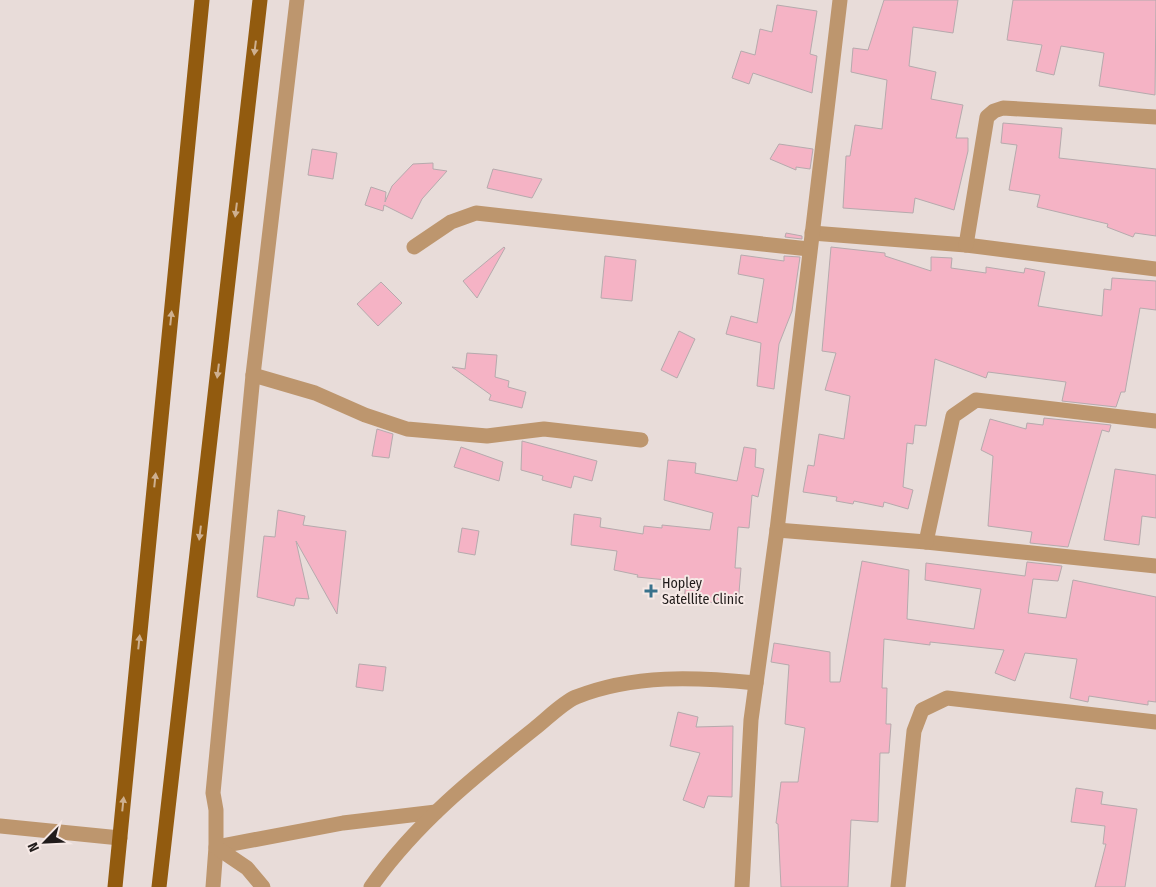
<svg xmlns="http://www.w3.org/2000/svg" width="1156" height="887" font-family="'Fira Sans Condensed',sans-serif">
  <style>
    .building { fill: #f5b3c5; stroke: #b6aaad }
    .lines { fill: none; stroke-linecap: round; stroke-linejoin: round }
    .street { stroke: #bd966e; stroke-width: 15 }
    .primary { stroke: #925b0f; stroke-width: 15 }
    .oneway { fill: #ceb090 }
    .poi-dot { fill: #39728c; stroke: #f6e9e6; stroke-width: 2 }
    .labels { text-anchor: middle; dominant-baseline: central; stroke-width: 4; stroke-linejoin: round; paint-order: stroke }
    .poi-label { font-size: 14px; fill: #211c1b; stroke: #f6e9e6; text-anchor: start }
  </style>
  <rect width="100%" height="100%" fill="#e8dcd9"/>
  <g class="building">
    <path d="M 884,0 L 958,0 L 953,33 L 913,27 L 909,66 L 936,72 L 931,99 L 963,105 L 956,138 L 968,138 L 968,151 L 954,210 L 915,198 L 913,213 L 843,208 L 846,156 L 850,156 L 855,125 L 882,129 L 887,80 L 851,72 L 853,48 L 868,50 Z"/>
    <path d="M 1013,0 L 1156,0 L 1155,95 L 1099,86 L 1104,53 L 1061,46 L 1054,75 L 1036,71 L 1042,45 L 1007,40 Z"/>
    <path d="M 777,5 L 817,11 L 810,54 L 817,56 L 812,93 L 753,73 L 749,84 L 732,78 L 741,51 L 755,55 L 760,29 L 772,32 Z"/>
    <path d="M 1003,123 L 1062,128 L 1059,158 L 1156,169 L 1156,236 L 1135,233 L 1133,237 L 1107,227 L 1108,224 L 1037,207 L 1040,195 L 1009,190 L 1017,145 L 1001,143 Z"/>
    <path d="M 779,144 L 813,149 L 810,169 L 796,167 L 796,170 L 770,159 Z"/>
    <path d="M 312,149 L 337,153 L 333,179 L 308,175 Z"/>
    <path d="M 433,163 L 433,169 L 447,171 L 422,199 L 412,219 L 384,205 L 383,211 L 365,205 L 371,187 L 386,192 L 385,202 L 392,186 L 413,164 Z"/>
    <path d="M 493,169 L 542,179 L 532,198 L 487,188 Z"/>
    <path d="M 786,233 L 802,236 L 802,239 L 785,237 Z"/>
    <path d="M 504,247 L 505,248 L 477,298 L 463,281 Z"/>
    <path d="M 831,247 L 885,253 L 885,256 L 931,271 L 931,257 L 952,258 L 951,268 L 986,273 L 986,267 L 1024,273 L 1025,268 L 1045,272 L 1038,306 L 1102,316 L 1104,289 L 1111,290 L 1112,278 L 1156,281 L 1156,310 L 1140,308 L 1125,392 L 1121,392 L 1116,407 L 1062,401 L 1066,382 L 988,372 L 986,378 L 935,359 L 926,426 L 915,425 L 913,444 L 907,443 L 903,487 L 913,490 L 908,509 L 884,502 L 883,507 L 854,501 L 853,504 L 836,501 L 837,497 L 803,492 L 808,465 L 814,466 L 819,434 L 844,439 L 850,396 L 825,390 L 836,353 L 822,351 Z"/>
    <path d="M 741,255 L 784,261 L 784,256 L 800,257 L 792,311 L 779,344 L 774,389 L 757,386 L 761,343 L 726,334 L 731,316 L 757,323 L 764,279 L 738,274 Z"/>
    <path d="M 605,256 L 636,260 L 632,301 L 601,298 Z"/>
    <path d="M 381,282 L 402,303 L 378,326 L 357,304 Z"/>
    <path d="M 679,331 L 695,339 L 677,378 L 661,370 Z"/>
    <path d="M 467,353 L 497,355 L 495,377 L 509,381 L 508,387 L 526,392 L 522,408 L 489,400 L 491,395 L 452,367 L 465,369 Z"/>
    <path d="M 1044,418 L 1111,425 L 1109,432 L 1102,430 L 1068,547 L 1030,543 L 1032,532 L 988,526 L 993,456 L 981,450 L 990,419 L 1026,429 L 1027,423 L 1043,425 Z"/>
    <path d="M 377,429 L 393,434 L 389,458 L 372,456 Z"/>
    <path d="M 522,441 L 597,461 L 592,481 L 574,476 L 571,488 L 542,480 L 543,476 L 521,470 Z"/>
    <path d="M 461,447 L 503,462 L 499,481 L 454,467 Z"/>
    <path d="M 744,447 L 756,449 L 755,467 L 764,469 L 758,497 L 752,495 L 749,528 L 738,527 L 735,568 L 741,568 L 738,605 L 684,600 L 686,582 L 637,577 L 638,575 L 614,570 L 617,551 L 571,545 L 574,514 L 601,518 L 600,527 L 643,534 L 644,526 L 662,528 L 662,525 L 710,530 L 713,513 L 664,500 L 668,460 L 696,463 L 695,473 L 737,481 Z"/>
    <path d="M 1115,469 L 1156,475 L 1156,518 L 1142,516 L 1139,545 L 1104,540 Z"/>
    <path d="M 278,510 L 305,516 L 303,525 L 346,531 L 337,614 L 296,541 L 309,599 L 296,598 L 294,606 L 257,597 L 264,536 L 275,537 Z"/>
    <path d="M 462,528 L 479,531 L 475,555 L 458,552 Z"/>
    <path d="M 862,561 L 909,570 L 907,619 L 974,629 L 981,589 L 925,580 L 926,563 L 1025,576 L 1027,562 L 1062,566 L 1058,581 L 1033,579 L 1028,613 L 1066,618 L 1073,580 L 1156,597 L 1156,702 L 1148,701 L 1148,705 L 1089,696 L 1088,702 L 1070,698 L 1077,659 L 1025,653 L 1015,681 L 995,673 L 1004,650 L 930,642 L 930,645 L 884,639 L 882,688 L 887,688 L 886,724 L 891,724 L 889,753 L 880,753 L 878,822 L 851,820 L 848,887 L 781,887 L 778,824 L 776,823 L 781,782 L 798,782 L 805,728 L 785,724 L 789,665 L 771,662 L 774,643 L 830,652 L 830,682 L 840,682 Z"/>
    <path d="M 359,664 L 386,667 L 383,691 L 356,687 Z"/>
    <path d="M 678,712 L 698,717 L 696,727 L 733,726 L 732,797 L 708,796 L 704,808 L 683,800 L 700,753 L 670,746 Z"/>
    <path d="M 1076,788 L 1103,792 L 1101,804 L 1137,809 L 1125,887 L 1095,887 L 1106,844 L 1103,844 L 1105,826 L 1071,822 Z"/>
  </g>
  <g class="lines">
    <g class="street">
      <path d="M 812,233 L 966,245 L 1156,269"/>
      <path d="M 966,245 L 987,117 L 994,111 L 1003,108 L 1156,117"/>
      <path d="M 414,247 L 451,222 L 476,213 L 809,249"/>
      <path d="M 253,375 L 315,393 L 365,415 L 407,429 L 487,436 L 544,429 L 641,440"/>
      <path d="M 777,530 L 926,542 L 1156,566"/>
      <path d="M 926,542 L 953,416 L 976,400 L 1156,421"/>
      <path d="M 0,826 L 120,838"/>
      <path d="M 213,887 L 216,847 L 343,823 L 436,812"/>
      <path d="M 263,887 L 247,868 L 216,847 L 216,810 L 213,793 L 253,375 L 297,0"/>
      <path d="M 371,887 C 415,824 475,776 534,729 C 547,719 562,703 576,697 C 634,674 696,677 756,683"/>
      <path d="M 742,887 L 751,720 L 777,530 L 840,0"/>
      <path d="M 898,887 L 914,731 L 922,710 L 947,698 L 1156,722"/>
    </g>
    <g class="primary">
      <path d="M 115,887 L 202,0"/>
      <path d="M 159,887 L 260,0"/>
    </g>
  </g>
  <defs><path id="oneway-solid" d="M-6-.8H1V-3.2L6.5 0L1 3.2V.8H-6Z" transform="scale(1.25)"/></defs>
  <g class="oneway">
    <use href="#oneway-solid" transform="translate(255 48) rotate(97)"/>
    <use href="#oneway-solid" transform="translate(236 210) rotate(97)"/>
    <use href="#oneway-solid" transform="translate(171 318) rotate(-84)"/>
    <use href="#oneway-solid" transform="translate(218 371) rotate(97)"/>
    <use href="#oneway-solid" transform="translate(155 480) rotate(-84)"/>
    <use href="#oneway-solid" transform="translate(200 533) rotate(97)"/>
    <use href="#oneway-solid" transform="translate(139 642) rotate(-84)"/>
    <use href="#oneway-solid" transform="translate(123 804) rotate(-84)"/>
  </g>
  <path class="poi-dot" d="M648.5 583.5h5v5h5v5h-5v5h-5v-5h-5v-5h5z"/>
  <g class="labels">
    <g class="poi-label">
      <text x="662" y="583">Hopley<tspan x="662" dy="16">Satellite Clinic</tspan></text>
    </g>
  </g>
  <g transform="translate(45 842) rotate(246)" stroke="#f6e9e6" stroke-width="4" paint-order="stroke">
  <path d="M0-4L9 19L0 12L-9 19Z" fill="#211c1b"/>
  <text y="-8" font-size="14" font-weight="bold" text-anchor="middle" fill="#211c1b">N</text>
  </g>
</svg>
